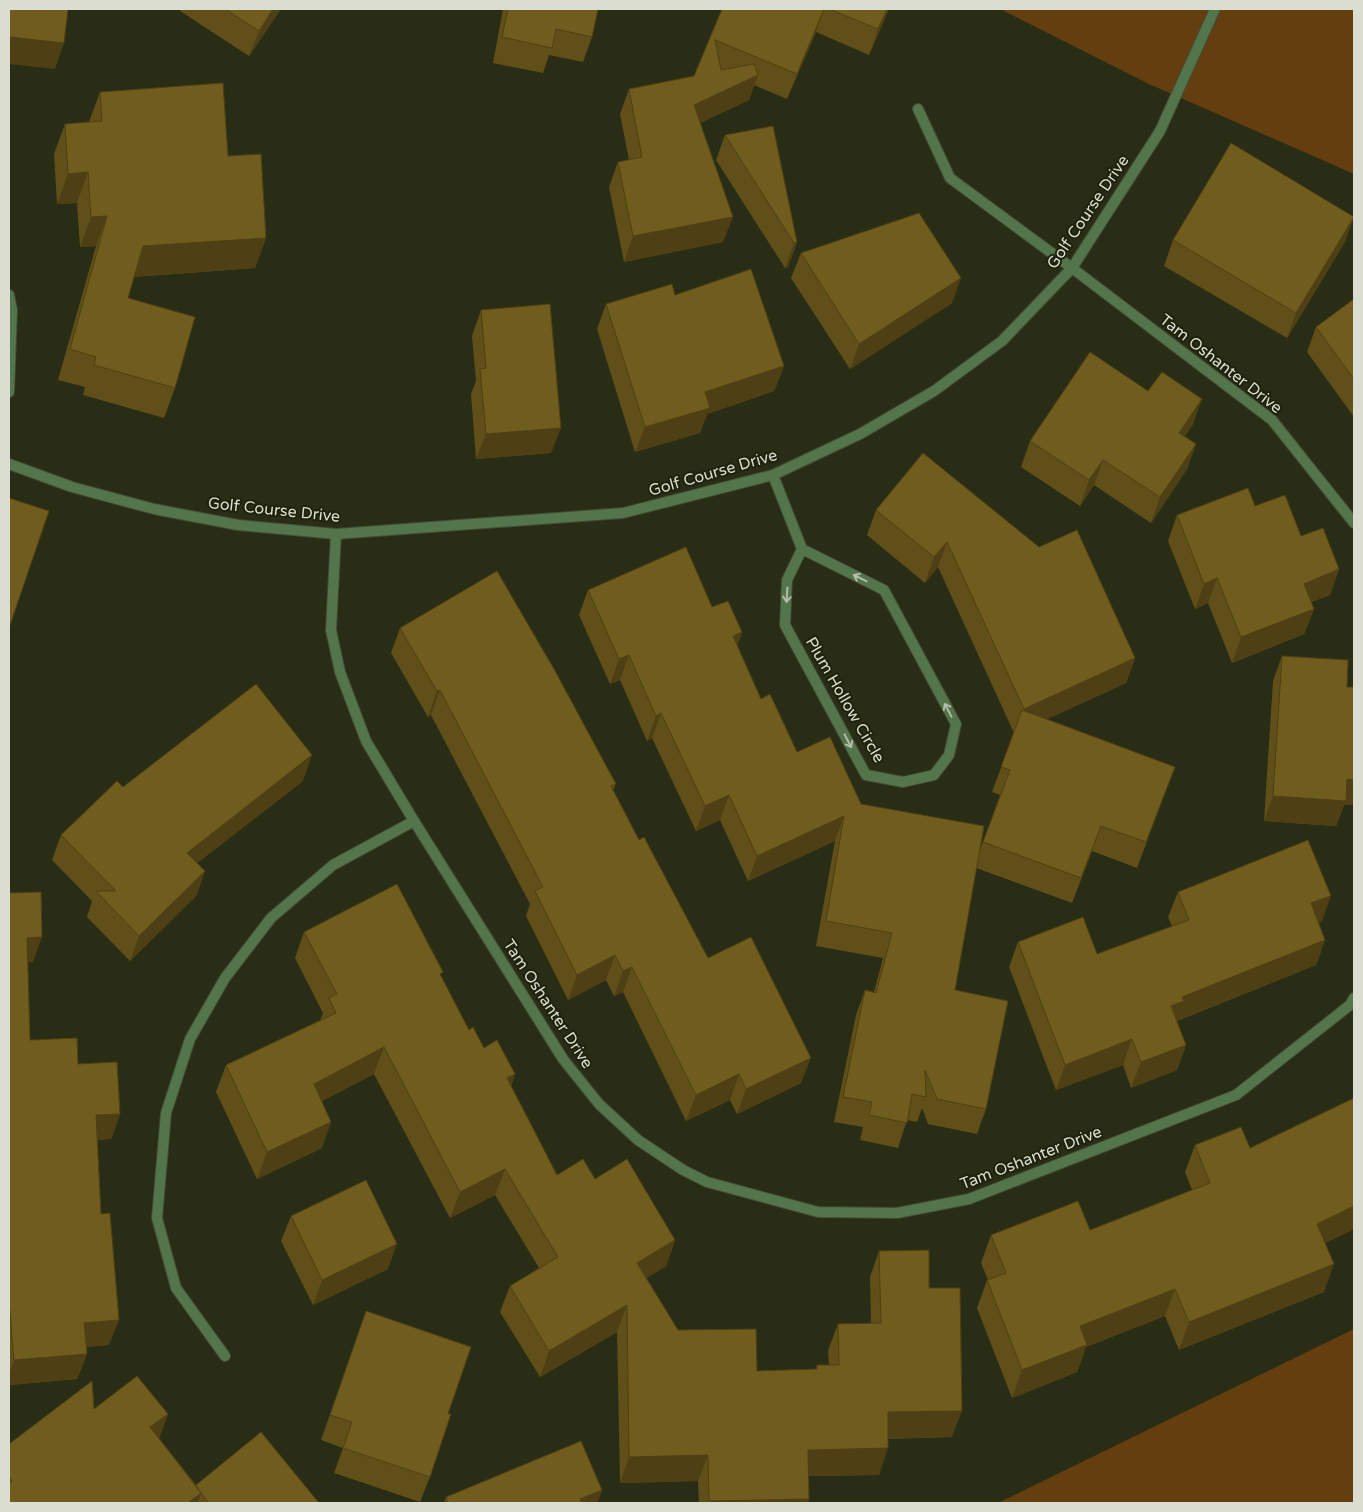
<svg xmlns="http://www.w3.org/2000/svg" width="1363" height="1512" font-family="'Varela Round',sans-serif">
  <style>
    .green { fill: #643e0e }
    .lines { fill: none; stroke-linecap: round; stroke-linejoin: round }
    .minor-casing { stroke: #454933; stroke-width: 12 }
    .minor { stroke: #53754c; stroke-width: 10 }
    .wall { fill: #604f18 }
    .shaded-wall { fill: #4e4014 }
    .building { fill: #705c1c; stroke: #4e4014 }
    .oneway { stroke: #b2bea8 }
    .labels { text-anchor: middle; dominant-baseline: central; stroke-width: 4; stroke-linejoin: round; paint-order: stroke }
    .street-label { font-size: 16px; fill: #daddcf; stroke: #20230c }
  </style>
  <rect width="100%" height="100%" fill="#292d15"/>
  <g class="green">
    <path d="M 1000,9 L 1354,9 L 1354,174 L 1149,84 Z"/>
    <path d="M 1354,1329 L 1354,1503 L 998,1503 Z"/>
  </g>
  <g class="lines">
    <defs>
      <g id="minor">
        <path d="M 918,109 L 950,178 L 1072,268 L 1272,420 L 1354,523"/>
        <path d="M 9,295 L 12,310 L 9,392"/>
        <path d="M 9,464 L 72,487 L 154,509 L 238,525 L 336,534 L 623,513 L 773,475 L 860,434 L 934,391 L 1002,341 L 1072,268 L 1160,131 L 1215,9"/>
        <path d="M 773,475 L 802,549 L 884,590 L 956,724 L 949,755 L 934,775 L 903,782 L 866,775 L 785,625 L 787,580 L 802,549"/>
        <path d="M 336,534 L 331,630 L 340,672 L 366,741 L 414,821 L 563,1059 L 599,1104 L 638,1140 L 683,1170 L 707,1182 L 818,1212 L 897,1213 L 969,1199 L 1236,1095 L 1350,1005 L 1354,998"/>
        <path d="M 225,1356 L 176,1288 L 157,1218 L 166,1113 L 190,1039 L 225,978 L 271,918 L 333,865 L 414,821"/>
      </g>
    </defs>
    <use href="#minor" class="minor-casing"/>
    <use href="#minor" class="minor"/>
  </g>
  <g class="wall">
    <path d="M 181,9 L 281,9 L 249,56 L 180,11 Z"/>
    <path d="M 503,9 L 598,9 L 592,37 L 583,62 L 549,55 L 543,73 L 493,63 Z"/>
    <path d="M 722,9 L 889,9 L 869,55 L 816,32 L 787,99 L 754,85 L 749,100 L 700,123 L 723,242 L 624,262 L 609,187 L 618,162 L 629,160 L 620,114 L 629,89 L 694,76 Z"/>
    <path d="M 100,92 L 228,156 L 266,238 L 255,268 L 134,277 L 128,298 L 175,388 L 164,418 L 83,395 L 85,387 L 58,380 L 96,246 L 80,247 L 77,203 L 57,204 L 54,154 L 65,124 L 89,122 Z"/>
    <path d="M 725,135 L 797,242 L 788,267 L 785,268 L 716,160 Z"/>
    <path d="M 1173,240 L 1345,242 L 1287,338 L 1164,266 Z"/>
    <path d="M 801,253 L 952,303 L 850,369 L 791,278 Z"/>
    <path d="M 675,295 L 784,366 L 774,391 L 707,414 L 700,433 L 635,452 L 597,329 L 606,304 Z"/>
    <path d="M 1354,299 L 1354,417 L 1307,352 L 1316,327 Z"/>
    <path d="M 481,310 L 551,453 L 476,459 L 471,394 L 476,381 L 472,336 Z"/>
    <path d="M 1193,424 L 1185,436 L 1196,444 L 1187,469 L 1151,523 L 1094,485 L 1080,506 L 1021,467 L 1030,441 Z"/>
    <path d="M 923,453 L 1135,658 L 1126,683 L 1047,719 L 1175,767 L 1137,868 L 1092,851 L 1072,903 L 976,868 L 955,990 L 986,1109 L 977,1134 L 928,1124 L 922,1108 L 917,1122 L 907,1120 L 898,1148 L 860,1140 L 863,1127 L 834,1122 L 856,1015 L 865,990 L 874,992 L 883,958 L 816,946 L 835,841 L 748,881 L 720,820 L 696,831 L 652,738 L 647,741 L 620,680 L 610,684 L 579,615 L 588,590 L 712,607 L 742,632 L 737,646 L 761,699 L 797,752 L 861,804 L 979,852 L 1000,795 L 992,792 L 1014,733 L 938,567 L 925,583 L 867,535 L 876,510 Z"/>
    <path d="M 1255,506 L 1301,536 L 1339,569 L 1330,595 L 1311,602 L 1314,609 L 1304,634 L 1232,663 L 1208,603 L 1195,609 L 1168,541 L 1177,515 Z"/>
    <path d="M 400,628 L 616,784 L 613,790 L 639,840 L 708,958 L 801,1083 L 737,1114 L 730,1100 L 686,1121 L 623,992 L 614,996 L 606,980 L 568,1000 L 526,916 L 530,904 L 431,715 L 428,717 L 391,653 Z"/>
    <path d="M 1282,656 L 1347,687 L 1344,805 L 1336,826 L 1264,821 L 1273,681 Z"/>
    <path d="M 303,781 L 197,863 L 205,871 L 196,896 L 130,961 L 87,917 L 92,901 L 52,860 L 61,835 L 123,787 Z"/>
    <path d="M 1178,892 L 1322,921 L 1318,922 L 1325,940 L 1316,965 L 1177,1021 L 1186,1045 L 1177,1070 L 1131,1088 L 1123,1065 L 1056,1090 L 1009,967 L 1018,942 L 1097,954 L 1172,926 L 1168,917 Z"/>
    <path d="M 9,893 L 33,962 L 28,962 L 30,1040 L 78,1064 L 120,1114 L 111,1139 L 97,1140 L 101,1214 L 109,1345 L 86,1347 L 87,1354 L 77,1379 L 9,1385 Z"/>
    <path d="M 304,932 L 441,977 L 469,1030 L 484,1048 L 515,1074 L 511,1086 L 557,1175 L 595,1179 L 675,1240 L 666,1266 L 646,1278 L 678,1330 L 757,1371 L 816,1369 L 817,1365 L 829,1365 L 828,1350 L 838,1324 L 871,1323 L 870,1277 L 879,1251 L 929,1288 L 952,1437 L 888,1439 L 879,1475 L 809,1476 L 809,1499 L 808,1503 L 699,1503 L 698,1481 L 620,1483 L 617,1332 L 540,1377 L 500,1312 L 510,1286 L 539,1268 L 495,1195 L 450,1218 L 374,1074 L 322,1101 L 322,1148 L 257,1179 L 216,1092 L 226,1065 L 320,1021 L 323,1013 L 295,958 Z"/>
    <path d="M 1195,1145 L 1250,1148 L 1354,1229 L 1325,1243 L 1324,1292 L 1179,1350 L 1165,1316 L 1086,1347 L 1077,1372 L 1012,1398 L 977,1308 L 987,1280 L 988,1280 L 981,1263 L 991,1235 L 1090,1230 L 1192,1190 L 1185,1172 Z"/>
    <path d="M 291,1216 L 388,1269 L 313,1305 L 281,1241 Z"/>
    <path d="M 366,1311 L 448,1414 L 430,1477 L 420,1502 L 334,1473 L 343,1448 L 321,1440 Z"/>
    <path d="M 94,1409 L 168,1414 L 159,1438 L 196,1485 L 319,1503 L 9,1503 L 9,1444 Z"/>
    <path d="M 602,1490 L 597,1503 L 444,1503 L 446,1497 Z"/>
  </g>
  <g class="shaded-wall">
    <path d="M 273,9 L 281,9 L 249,56 L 259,31 Z"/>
    <path d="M 824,9 L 816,32 L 787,99 L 797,74 Z"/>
    <path d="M 887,9 L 889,9 L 869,55 L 878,29 Z"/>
    <path d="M 9,37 L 64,43 L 55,69 L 9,64 Z"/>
    <path d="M 758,75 L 749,100 L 685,130 L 694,105 Z"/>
    <path d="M 88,172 L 77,203 L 57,204 L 68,174 Z"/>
    <path d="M 107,216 L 96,246 L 80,247 L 91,217 Z"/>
    <path d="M 733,217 L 723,242 L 624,262 L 633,236 Z"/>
    <path d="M 1354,217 L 1345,242 L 1287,338 L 1296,313 Z"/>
    <path d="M 266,238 L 255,268 L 132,277 L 143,246 Z"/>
    <path d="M 797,242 L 788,267 L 785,268 L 794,243 Z"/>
    <path d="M 961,278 L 952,303 L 850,369 L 859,344 Z"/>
    <path d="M 784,366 L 774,391 L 707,414 L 700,433 L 635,452 L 645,427 L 705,392 Z"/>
    <path d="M 1202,399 L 1193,424 L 1170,458 L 1179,433 Z"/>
    <path d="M 561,428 L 551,453 L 476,459 L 486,434 Z"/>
    <path d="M 1196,444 L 1187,469 L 1151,523 L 1160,497 Z"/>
    <path d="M 1103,460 L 1094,485 L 1080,506 L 1089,480 Z"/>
    <path d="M 947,542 L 938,567 L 925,583 L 934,557 Z"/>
    <path d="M 1339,569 L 1330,595 L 1294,609 L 1304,584 Z"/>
    <path d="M 1217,578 L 1208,603 L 1195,609 L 1204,584 Z"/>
    <path d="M 1314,609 L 1304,634 L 1232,663 L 1241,637 Z"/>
    <path d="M 742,632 L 733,657 L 733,636 Z"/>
    <path d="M 629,655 L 620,680 L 610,684 L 619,659 Z"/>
    <path d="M 1135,658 L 1126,683 L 1015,734 L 1024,709 Z"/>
    <path d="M 440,690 L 431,715 L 428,717 L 437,691 Z"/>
    <path d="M 661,713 L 652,738 L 647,741 L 656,716 Z"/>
    <path d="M 312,755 L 303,781 L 178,878 L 187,853 Z"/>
    <path d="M 1347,779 L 1354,780 L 1354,805 L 1344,805 L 1336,826 L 1264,821 L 1273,796 Z"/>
    <path d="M 729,795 L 720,820 L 696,831 L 705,806 Z"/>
    <path d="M 844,816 L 835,841 L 748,881 L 757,856 Z"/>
    <path d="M 205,871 L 196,896 L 130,961 L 139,936 Z"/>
    <path d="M 1331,896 L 1322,921 L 1302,928 L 1311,903 Z"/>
    <path d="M 42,937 L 33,962 L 18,963 L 27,938 Z"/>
    <path d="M 1325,940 L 1316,965 L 1176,1021 L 1171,1006 L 1182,997 Z"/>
    <path d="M 615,955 L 606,980 L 568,1000 L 577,975 Z"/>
    <path d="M 632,967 L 623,992 L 614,996 L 623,971 Z"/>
    <path d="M 1132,1039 L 1123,1065 L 1056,1090 L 1065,1065 Z"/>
    <path d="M 1186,1045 L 1177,1070 L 1131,1088 L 1141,1062 Z"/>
    <path d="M 384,1047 L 374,1074 L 304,1110 L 314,1084 Z"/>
    <path d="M 811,1058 L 801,1083 L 737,1114 L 746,1089 Z"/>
    <path d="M 515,1074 L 506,1100 L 507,1078 Z"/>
    <path d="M 739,1074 L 730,1100 L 686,1121 L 696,1095 Z"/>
    <path d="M 120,1114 L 111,1139 L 86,1140 L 96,1115 Z"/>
    <path d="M 331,1122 L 322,1148 L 257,1179 L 267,1152 Z"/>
    <path d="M 505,1169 L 495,1195 L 450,1218 L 460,1192 Z"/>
    <path d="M 1354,1206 L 1354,1229 L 1307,1252 L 1317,1224 Z"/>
    <path d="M 675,1240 L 666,1266 L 627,1290 L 637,1263 Z"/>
    <path d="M 397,1244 L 388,1269 L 313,1305 L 322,1280 Z"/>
    <path d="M 1334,1264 L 1324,1292 L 1179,1350 L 1189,1322 Z"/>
    <path d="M 1175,1289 L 1165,1316 L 1086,1347 L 1077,1372 L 1012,1398 L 1022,1370 L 1080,1326 Z"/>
    <path d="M 627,1305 L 617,1332 L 540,1377 L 549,1351 Z"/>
    <path d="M 119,1320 L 109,1345 L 75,1348 L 84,1323 Z"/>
    <path d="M 87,1354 L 77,1379 L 9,1385 L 9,1374 L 14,1360 Z"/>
    <path d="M 962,1411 L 952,1437 L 878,1439 L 888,1412 Z"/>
    <path d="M 168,1414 L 156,1446 L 150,1427 Z"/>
    <path d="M 888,1448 L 879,1475 L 799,1476 L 808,1450 Z"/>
    <path d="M 708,1455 L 698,1481 L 620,1483 L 629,1457 Z"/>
    <path d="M 602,1490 L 597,1503 L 579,1503 L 580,1499 Z"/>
    <path d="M 201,1493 L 198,1503 L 188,1503 Z"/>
    <path d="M 809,1499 L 808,1503 L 708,1503 L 709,1501 Z"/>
  </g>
  <g class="building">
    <path d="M 9,9 L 68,9 L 64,43 L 9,37 Z"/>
    <path d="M 225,9 L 273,9 L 259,31 Z"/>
    <path d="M 508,9 L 598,9 L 592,37 L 556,29 L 552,48 L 502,37 Z"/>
    <path d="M 722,9 L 824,9 L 797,74 L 715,40 L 721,70 L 754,64 L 758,75 L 694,105 L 733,217 L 633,236 L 618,162 L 642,157 L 629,89 L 694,76 Z"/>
    <path d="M 829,9 L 887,9 L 878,29 Z"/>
    <path d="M 223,83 L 228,156 L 261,154 L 266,238 L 143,246 L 128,298 L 195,317 L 175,388 L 94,365 L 96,357 L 70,349 L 107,216 L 91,217 L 88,172 L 68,174 L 65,124 L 102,121 L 100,92 Z"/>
    <path d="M 773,126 L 797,242 L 794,243 L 725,135 Z"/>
    <path d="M 1231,143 L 1354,217 L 1296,313 L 1173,240 Z"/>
    <path d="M 919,213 L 961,278 L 859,344 L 801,253 Z"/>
    <path d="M 751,269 L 784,366 L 705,392 L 710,408 L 645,427 L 606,304 L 672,284 L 675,295 Z"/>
    <path d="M 1354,299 L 1354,379 L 1316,327 Z"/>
    <path d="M 550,304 L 561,428 L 486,434 L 480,369 L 486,368 L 481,310 Z"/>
    <path d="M 1090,352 L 1148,391 L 1162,372 L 1202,399 L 1179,433 L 1196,444 L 1160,497 L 1103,460 L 1089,480 L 1030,441 Z"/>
    <path d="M 923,453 L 1039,547 L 1077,530 L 1135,658 L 1024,709 L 947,542 L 934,557 L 876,510 Z"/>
    <path d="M 1248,488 L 1255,506 L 1285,495 L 1301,536 L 1323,528 L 1339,569 L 1304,584 L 1314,609 L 1241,637 L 1217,578 L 1204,584 L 1177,515 Z"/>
    <path d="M 9,498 L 49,511 L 9,628 Z"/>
    <path d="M 686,547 L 712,607 L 728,601 L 742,632 L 733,636 L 761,699 L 770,694 L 797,752 L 830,737 L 861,804 L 984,826 L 955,990 L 1008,1001 L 986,1109 L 937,1099 L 925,1070 L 926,1097 L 912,1094 L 907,1123 L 869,1115 L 872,1102 L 843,1097 L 865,990 L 876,993 L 892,933 L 826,921 L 844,816 L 757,856 L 729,795 L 705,806 L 661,713 L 656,716 L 629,655 L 619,659 L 588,590 Z"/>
    <path d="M 497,571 L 554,669 L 616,784 L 611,786 L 639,840 L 644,837 L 708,958 L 751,937 L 811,1058 L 746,1089 L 739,1074 L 696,1095 L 632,967 L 623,971 L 615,955 L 577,975 L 535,891 L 543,887 L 440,690 L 437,691 L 400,628 Z"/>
    <path d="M 1282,656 L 1348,660 L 1347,687 L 1354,687 L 1354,780 L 1347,779 L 1346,801 L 1273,796 Z"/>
    <path d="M 256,684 L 312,755 L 187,853 L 205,871 L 139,936 L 96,891 L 116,891 L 61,835 L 117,781 L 123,787 Z"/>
    <path d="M 1022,710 L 1175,767 L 1146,842 L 1101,826 L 1081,878 L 983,842 L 1010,770 L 1001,767 Z"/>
    <path d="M 1308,840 L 1331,896 L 1311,903 L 1325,940 L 1182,997 L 1184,1001 L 1171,1006 L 1186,1045 L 1141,1062 L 1132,1039 L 1065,1065 L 1018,942 L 1083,917 L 1097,954 L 1189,920 L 1178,892 Z"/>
    <path d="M 397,884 L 443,972 L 440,974 L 469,1030 L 473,1027 L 484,1048 L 497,1040 L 515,1074 L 507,1078 L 557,1175 L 583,1159 L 595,1179 L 627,1159 L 675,1240 L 637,1263 L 678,1330 L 756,1329 L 757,1371 L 817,1369 L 817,1365 L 839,1365 L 838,1324 L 881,1323 L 879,1251 L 929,1250 L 929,1288 L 960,1288 L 962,1411 L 888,1412 L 888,1448 L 808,1450 L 809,1499 L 709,1501 L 708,1455 L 629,1457 L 627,1305 L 549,1351 L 510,1286 L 558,1257 L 505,1169 L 460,1192 L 384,1047 L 314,1084 L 331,1122 L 267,1152 L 226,1065 L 336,1013 L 329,998 L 337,994 L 304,932 Z"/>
    <path d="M 41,892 L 42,937 L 27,938 L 30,1040 L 77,1038 L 78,1064 L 117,1062 L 120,1114 L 96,1115 L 101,1214 L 110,1213 L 119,1320 L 84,1323 L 87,1354 L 14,1360 L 9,1301 L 9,893 Z"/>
    <path d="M 1354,1098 L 1354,1206 L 1317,1224 L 1334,1264 L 1189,1322 L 1175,1289 L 1080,1326 L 1087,1345 L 1022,1370 L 987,1280 L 1006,1273 L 991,1235 L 1078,1201 L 1090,1230 L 1210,1183 L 1195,1145 L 1241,1127 L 1250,1148 Z"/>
    <path d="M 366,1180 L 397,1244 L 322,1280 L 291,1216 Z"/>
    <path d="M 366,1311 L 471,1347 L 448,1414 L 451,1414 L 430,1477 L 343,1448 L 352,1422 L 330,1415 Z"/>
    <path d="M 137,1376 L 168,1414 L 150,1427 L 201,1493 L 188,1503 L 9,1503 L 9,1484 L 12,1481 L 9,1477 L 9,1444 L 92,1381 L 94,1409 Z"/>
    <path d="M 261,1432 L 319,1503 L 209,1503 L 201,1493 L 196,1485 Z"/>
    <path d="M 581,1441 L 602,1490 L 580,1499 L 582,1503 L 448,1503 L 446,1497 Z"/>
  </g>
  <defs><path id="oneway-shaft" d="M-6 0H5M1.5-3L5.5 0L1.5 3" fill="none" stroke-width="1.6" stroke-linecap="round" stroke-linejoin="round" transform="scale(1.25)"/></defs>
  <g class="oneway">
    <use href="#oneway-shaft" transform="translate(860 578) rotate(-154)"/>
    <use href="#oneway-shaft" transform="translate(787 595) rotate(93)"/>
    <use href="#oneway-shaft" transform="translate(948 710) rotate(-118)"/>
    <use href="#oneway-shaft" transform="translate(848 741) rotate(62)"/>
  </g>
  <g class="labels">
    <g class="street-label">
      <text transform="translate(1088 212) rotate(-56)">Golf Course Drive</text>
      <text transform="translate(1221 364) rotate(38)">Tam Oshanter Drive</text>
      <text transform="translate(713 473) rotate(-16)">Golf Course Drive</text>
      <text transform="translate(274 510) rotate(6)">Golf Course Drive</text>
      <text transform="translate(845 700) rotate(60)">Plum Hollow Circle</text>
      <text transform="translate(548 1004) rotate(57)">Tam Oshanter Drive</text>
      <text transform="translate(1031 1158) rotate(-21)">Tam Oshanter Drive</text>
    </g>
  </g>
  <rect width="1363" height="1512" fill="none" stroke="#daddcf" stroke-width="20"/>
</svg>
